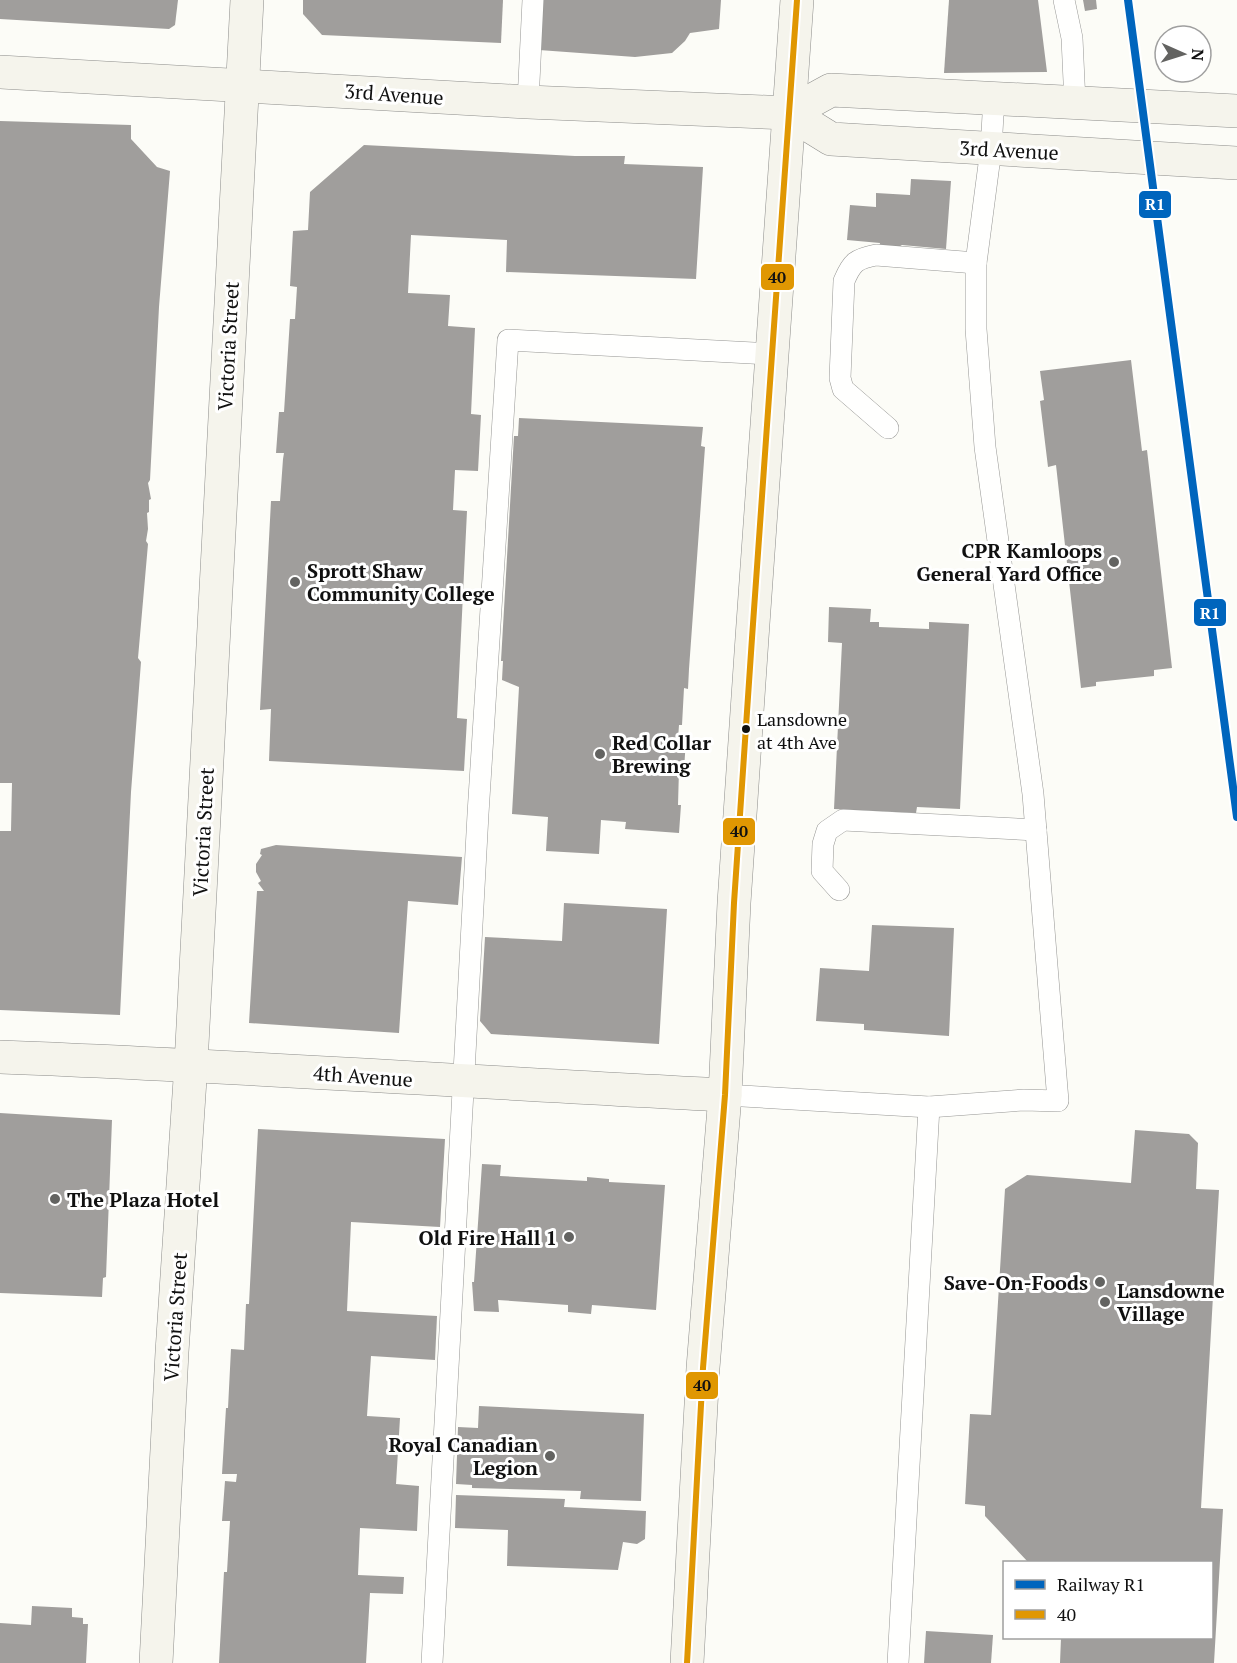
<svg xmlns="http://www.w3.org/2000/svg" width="1237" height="1663" font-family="'PT Serif',serif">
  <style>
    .building { fill: #a09e9c }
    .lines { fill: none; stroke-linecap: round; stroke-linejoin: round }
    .lane-casing { stroke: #969694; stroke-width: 22 }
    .secondary-casing { stroke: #8d8d8b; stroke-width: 34 }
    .lane { stroke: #fffffe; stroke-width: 21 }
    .secondary { stroke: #f5f4ec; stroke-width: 33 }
    .bus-1-casing { stroke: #fff; stroke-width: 10 }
    .bus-1 { stroke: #e09702; stroke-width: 6 }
    .rail-1-casing { stroke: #fff; stroke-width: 12 }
    .rail-1 { stroke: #0065bd; stroke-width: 8 }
    .poi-dot { fill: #636361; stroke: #fff; stroke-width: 2 }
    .bus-dot { fill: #101010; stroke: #fff; stroke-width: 2 }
    .labels { text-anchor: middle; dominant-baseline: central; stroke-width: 6; stroke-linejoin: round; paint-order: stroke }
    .bus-label { font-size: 18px; fill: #101010; stroke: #fff; text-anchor: start }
    .street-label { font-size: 20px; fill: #101010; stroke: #fff }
    .poi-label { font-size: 20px; font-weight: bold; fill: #101010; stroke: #fff; text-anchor: end }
    .line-badge { stroke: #fff; stroke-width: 2 }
    .badge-label { font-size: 16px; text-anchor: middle; font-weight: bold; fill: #fff }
    .pale-badge-label { font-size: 16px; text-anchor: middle; font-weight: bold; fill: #111 }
  </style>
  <rect width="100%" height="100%" fill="#fcfcf7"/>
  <g class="building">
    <path d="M 0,0 L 178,0 L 175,25 L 169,29 L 0,19 Z"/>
    <path d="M 303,0 L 503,0 L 501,43 L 322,35 L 303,14 Z"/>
    <path d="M 539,0 L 721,0 L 719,29 L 690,33 L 685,41 L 672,53 L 635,57 L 539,50 Z"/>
    <path d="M 949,0 L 1038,0 L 1047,72 L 944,73 Z"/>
    <path d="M 1083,0 L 1096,0 L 1097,9 L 1085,11 Z"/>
    <path d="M 0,121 L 131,125 L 131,139 L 157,167 L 170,171 L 159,307 L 150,480 L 148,483 L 151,499 L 149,500 L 149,512 L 147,513 L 148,529 L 146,541 L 148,544 L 138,658 L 141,662 L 131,792 L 120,1015 L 0,1010 L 0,831 L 11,831 L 12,783 L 0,783 Z"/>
    <path d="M 364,145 L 575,156 L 625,156 L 624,164 L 703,167 L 696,279 L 506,272 L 507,240 L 411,235 L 408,293 L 450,295 L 448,326 L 475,328 L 471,414 L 481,415 L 478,471 L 455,470 L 453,510 L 467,511 L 457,718 L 467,719 L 464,771 L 269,761 L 271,709 L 260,710 L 271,501 L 280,501 L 283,459 L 284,453 L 276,453 L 279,412 L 284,412 L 290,319 L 295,319 L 297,287 L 290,286 L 293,231 L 308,230 L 310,192 Z"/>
    <path d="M 911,179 L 951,181 L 946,249 L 902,245 L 895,249 L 879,248 L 880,243 L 847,240 L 850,205 L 876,207 L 876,193 L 910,195 Z"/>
    <path d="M 1131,360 L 1142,451 L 1147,450 L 1172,668 L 1154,670 L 1154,676 L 1096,682 L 1096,686 L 1081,688 L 1056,465 L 1048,467 L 1040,401 L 1044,400 L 1040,371 Z"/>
    <path d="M 519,418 L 703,427 L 701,446 L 705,447 L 689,669 L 688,689 L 684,688 L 682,725 L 679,725 L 678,739 L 686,739 L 684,770 L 679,769 L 678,805 L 681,805 L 679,833 L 625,829 L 626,822 L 601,820 L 599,854 L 546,851 L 548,817 L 512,814 L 519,687 L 502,680 L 503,661 L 501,661 L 514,436 L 518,436 Z"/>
    <path d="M 829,607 L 871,609 L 870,622 L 879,622 L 879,627 L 929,629 L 929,622 L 969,624 L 960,809 L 917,807 L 916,813 L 834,809 L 842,643 L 828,642 Z"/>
    <path d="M 276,845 L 462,857 L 458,905 L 408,901 L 399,1033 L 249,1023 L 257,891 L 264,891 L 258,883 L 261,881 L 256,872 L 256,864 L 262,855 L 260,854 L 261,849 Z"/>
    <path d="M 564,903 L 667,909 L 659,1044 L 491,1034 L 480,1021 L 485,937 L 562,941 Z"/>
    <path d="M 872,925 L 954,928 L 949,1036 L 864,1030 L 864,1024 L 816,1021 L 820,968 L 869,971 Z"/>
    <path d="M 0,1113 L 112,1120 L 106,1277 L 103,1278 L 102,1297 L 0,1293 Z"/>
    <path d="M 258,1129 L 445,1139 L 440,1227 L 351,1222 L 347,1311 L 437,1316 L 435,1360 L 371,1356 L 367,1416 L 400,1418 L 396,1484 L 419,1486 L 417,1531 L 360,1528 L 358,1575 L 404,1577 L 403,1594 L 370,1593 L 366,1663 L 219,1663 L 224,1572 L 227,1572 L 230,1521 L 222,1521 L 225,1481 L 236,1482 L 237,1474 L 222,1474 L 226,1408 L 228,1408 L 231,1349 L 244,1350 L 246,1304 L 249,1304 Z"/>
    <path d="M 1135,1130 L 1189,1134 L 1198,1143 L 1196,1189 L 1219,1190 L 1201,1508 L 1223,1509 L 1214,1663 L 1060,1663 L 1061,1638 L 1212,1638 L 1212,1562 L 1028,1562 L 985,1516 L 985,1506 L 965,1504 L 970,1414 L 991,1415 L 1005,1189 L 1027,1175 L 1131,1183 Z"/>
    <path d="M 482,1164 L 501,1165 L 500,1176 L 587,1181 L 587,1177 L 609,1179 L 609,1182 L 665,1185 L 656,1310 L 592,1305 L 591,1314 L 568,1312 L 568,1305 L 498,1300 L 499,1312 L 474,1311 L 472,1282 L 474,1282 Z"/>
    <path d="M 479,1406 L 644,1414 L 641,1501 L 580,1499 L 581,1491 L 472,1488 L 472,1485 L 456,1484 L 458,1427 L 478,1428 Z"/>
    <path d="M 456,1495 L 565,1499 L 564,1507 L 646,1511 L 645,1539 L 637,1544 L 623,1542 L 618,1570 L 507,1566 L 508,1530 L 455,1528 Z"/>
    <path d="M 32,1606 L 72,1608 L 72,1617 L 83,1618 L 83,1624 L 88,1624 L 86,1663 L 0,1663 L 0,1623 L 31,1625 Z"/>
    <path d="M 926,1631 L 993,1635 L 991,1663 L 924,1663 Z"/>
  </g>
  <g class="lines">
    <defs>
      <g id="lane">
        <path d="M 1064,0 L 1072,38 L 1075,103"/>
        <path d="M 528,102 L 533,0"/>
        <path d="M 888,428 L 843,389 L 840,378 L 844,281 C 852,262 856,259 876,255 L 976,263"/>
        <path d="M 839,890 L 822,871 L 823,844 L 827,831 L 843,820 L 1036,830"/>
        <path d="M 725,1095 L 929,1107 L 1024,1100 L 1058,1101 L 1033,794 L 985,447 L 976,329 L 976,263 L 991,149 L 994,98"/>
        <path d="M 432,1663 L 478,814 L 508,340 L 771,354"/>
        <path d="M 898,1663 L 929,1107"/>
      </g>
      <g id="secondary">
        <path d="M 0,72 L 528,102 L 789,113 L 831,139 L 1237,163"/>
        <path d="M 789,113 L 831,90 L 1237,111"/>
        <path d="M 0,1057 C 242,1066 483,1083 725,1095"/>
        <path d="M 156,1663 L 172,1352 L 191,1064 L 247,0"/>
        <path d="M 687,1663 L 703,1368 L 725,1095 L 734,903 L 752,638 L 797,0"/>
      </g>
    </defs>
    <use href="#lane" class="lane-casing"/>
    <use href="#secondary" class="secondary-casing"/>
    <use href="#lane" class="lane"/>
    <use href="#secondary" class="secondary"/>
    <defs>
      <path id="bus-1" d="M 687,1663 L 703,1368 L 725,1095 L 734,903 L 752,638 L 797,0"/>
    </defs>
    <use href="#bus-1" class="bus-1-casing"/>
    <use href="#bus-1" class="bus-1"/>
    <defs>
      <path id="rail-1" d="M 1128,0 L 1237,817"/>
    </defs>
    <use href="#rail-1" class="rail-1-casing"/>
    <use href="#rail-1" class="rail-1"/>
  </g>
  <g class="poi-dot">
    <circle cx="1114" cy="562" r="6"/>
    <circle cx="295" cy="582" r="6"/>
    <circle cx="600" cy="754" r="6"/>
    <circle cx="55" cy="1199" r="6"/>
    <circle cx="569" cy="1237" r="6"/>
    <circle cx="1100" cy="1282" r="6"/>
    <circle cx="1105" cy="1302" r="6"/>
    <circle cx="550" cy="1456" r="6"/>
  </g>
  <circle class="bus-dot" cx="746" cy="729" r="5"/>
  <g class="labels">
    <g class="bus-label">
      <text x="757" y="719">Lansdowne<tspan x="757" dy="23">at 4th Ave</tspan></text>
    </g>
    <g class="street-label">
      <text transform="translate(394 94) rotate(4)">3rd Avenue</text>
      <text transform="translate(1009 150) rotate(3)">3rd Avenue</text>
      <text transform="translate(228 346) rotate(-87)">Victoria Street</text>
      <text transform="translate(203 832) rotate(-87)">Victoria Street</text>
      <text transform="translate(363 1076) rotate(4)">4th Avenue</text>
      <text transform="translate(175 1317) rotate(-86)">Victoria Street</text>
    </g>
    <g class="poi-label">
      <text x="1102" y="550">CPR Kamloops<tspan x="1102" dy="23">General Yard Office</tspan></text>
      <text x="307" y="570" text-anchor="start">Sprott Shaw<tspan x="307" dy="23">Community College</tspan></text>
      <text x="612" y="742" text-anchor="start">Red Collar<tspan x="612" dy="23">Brewing</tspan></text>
      <text x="67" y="1199" text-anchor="start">The Plaza Hotel</text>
      <text x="557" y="1237">Old Fire Hall 1</text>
      <text x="1088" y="1282">Save-On-Foods</text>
      <text x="1117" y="1290" text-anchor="start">Lansdowne<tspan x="1117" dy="23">Village</tspan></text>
      <text x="538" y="1444">Royal Canadian<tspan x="538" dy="23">Legion</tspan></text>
    </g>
  </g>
  <g class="line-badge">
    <rect x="1138" y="190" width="34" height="29" rx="6" fill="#0065bd"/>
    <rect x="760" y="263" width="35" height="28" rx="6" fill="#e09702"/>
    <rect x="1193" y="598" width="34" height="29" rx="6" fill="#0065bd"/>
    <rect x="722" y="817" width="34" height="29" rx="6" fill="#e09702"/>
    <rect x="685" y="1371" width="34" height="29" rx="6" fill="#e09702"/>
  </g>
  <g class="badge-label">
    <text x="1155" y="210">R1</text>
    <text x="1210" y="619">R1</text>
  </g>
  <g class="pale-badge-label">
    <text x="777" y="283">40</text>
    <text x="739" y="837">40</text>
    <text x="702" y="1391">40</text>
  </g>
  <rect x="1003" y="1561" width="210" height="78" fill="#ffffff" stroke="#9f9f9f" stroke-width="1.5"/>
  <rect x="1015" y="1580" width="30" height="9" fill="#0065bd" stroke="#9f9f9f" stroke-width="1.5"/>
  <text x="1057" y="1591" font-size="18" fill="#101010">Railway R1</text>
  <rect x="1015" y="1610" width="30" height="9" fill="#e09702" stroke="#9f9f9f" stroke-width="1.5"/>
  <text x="1057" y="1621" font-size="18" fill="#101010">40</text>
  <g transform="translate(1183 54) rotate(93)"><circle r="28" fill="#ffffff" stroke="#9f9f9f" stroke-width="1.5"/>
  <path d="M0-4.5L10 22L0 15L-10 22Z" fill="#636361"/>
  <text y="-9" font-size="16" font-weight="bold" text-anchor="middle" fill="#101010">N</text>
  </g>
</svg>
